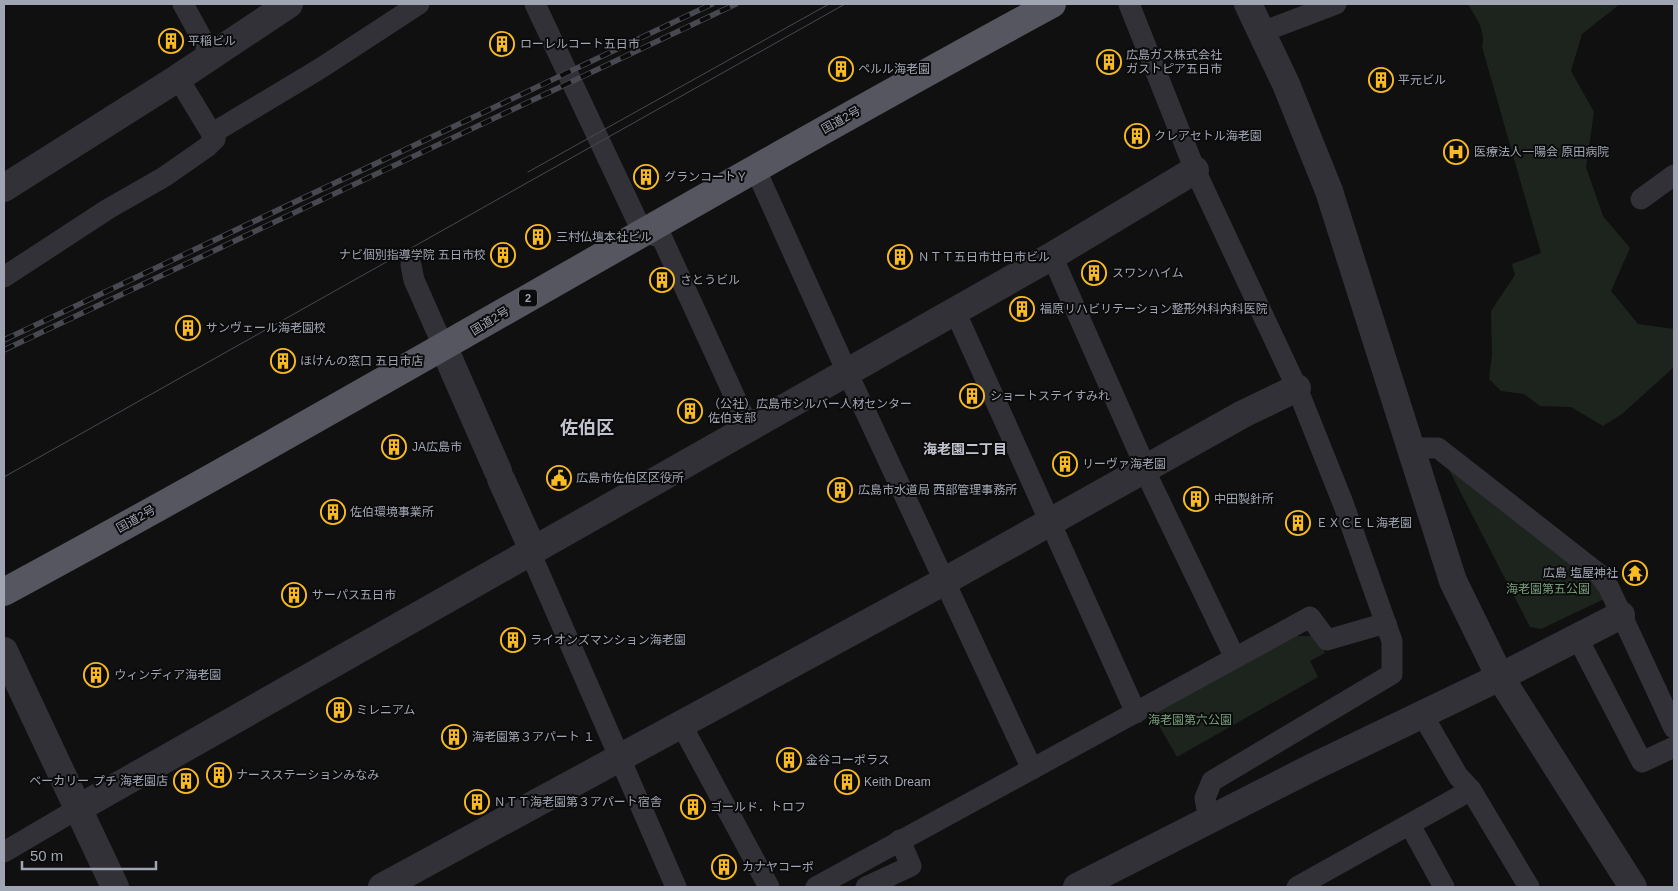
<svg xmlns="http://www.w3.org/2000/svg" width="1678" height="891" font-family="Arial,'Noto Sans JP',sans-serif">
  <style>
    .green { fill: #1c241d }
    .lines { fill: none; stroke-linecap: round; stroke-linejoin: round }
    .minor { stroke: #313137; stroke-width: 21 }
    .tertiary { stroke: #313137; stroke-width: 28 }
    .trunk { stroke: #55565f; stroke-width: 28 }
    .tram { stroke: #484950; stroke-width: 1 }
    .rail-casing { stroke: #484950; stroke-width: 5.5 }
    .rail { stroke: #0b0b0c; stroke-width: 4; stroke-dasharray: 11; stroke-linecap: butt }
    .labels { text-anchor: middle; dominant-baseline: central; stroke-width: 4; stroke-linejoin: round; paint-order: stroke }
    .shield { fill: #0b0b0c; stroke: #737781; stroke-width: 1 }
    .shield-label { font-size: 11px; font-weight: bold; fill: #a0a5b3 }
    .poi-label { font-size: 12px; fill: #a0a5b3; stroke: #0b0b0c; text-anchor: start }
    .street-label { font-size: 12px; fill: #a0a5b3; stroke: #0b0b0c }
    .park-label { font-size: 12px; fill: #769f7b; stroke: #0b0b0c }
    .neighbourhood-label { font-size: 14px; font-weight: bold; fill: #c1c4cf; stroke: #0b0b0c }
    .district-label { font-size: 18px; font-weight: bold; fill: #c1c4cf; stroke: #0b0b0c }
  </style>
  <rect width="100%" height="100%" fill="#101011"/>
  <g class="green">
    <path d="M 1468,4 L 1620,4 L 1582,34 L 1571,71 L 1594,112 L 1586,167 L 1603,216 L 1630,248 L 1611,291 L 1638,324 L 1674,329 L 1674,367 L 1622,414 L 1603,426 L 1571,407 L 1540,406 L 1524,394 L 1501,391 L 1489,379 L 1492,354 L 1491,311 L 1515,275 L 1512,264 L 1541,253 L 1482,47 C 1486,30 1476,18 1468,4 Z"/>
    <path d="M 1447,466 L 1597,585 L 1604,599 L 1541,629 L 1530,627 Z"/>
    <path d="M 1288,636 L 1317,636 L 1325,653 L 1310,661 L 1318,677 L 1177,757 L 1151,712 Z"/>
  </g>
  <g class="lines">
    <g class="minor">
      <path d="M 183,4 L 211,55"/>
      <path d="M 535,4 L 642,231 L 662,238 L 749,428"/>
      <path d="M 1129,4 L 1195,170 L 1297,388 L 1343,503 L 1392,641 L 1392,674 L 1212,781 L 1205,798 L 1209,820"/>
      <path d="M 1262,32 L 1336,4"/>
      <path d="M 178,78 L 215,139"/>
      <path d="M 755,168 L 847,372 L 1032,769 L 816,887"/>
      <path d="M 1641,199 L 1674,175"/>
      <path d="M 1052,256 L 1144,464 L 1145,471 L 1235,658"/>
      <path d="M 411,265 L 414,280 L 444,348"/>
      <path d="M 4,277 L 108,209 L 164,177 L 207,147 L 215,139 L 216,131 L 321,68 L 419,4"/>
      <path d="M 955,311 L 1136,713"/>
      <path d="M 1410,448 L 1438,448 L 1599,574 L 1609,588 L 1674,728"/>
      <path d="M 533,550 L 533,559 L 676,887"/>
      <path d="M 1577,637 L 1642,762 L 1674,747"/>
      <path d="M 1422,714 L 1458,776 L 1471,790 L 1529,887"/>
      <path d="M 681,724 L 769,887"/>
      <path d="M 1032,769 L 1310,617 L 1327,640 L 1386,623"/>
      <path d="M 1410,825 L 1444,887"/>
      <path d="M 4,852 L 79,808"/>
      <path d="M 866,887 L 911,866 L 900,840"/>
      <path d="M 1297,887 L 1471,790"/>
    </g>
    <g class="tertiary">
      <path d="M 1248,4 L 1286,84 L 1329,191 L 1453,581 L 1500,677 L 1633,887"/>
      <path d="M 4,188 L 178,78 L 289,4"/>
      <path d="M 444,348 L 498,471"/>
      <path d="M 501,479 L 533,550"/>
      <path d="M 4,651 L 115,887"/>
      <path d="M 79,808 L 1052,256 L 1195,170"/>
      <path d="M 382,887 L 943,582 L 1243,414 L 1297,388"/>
      <path d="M 1077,887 L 1313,767 L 1500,677 L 1621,615"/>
    </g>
    <path class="trunk" d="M 4,592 C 357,401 700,195 1052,4"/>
    <g class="tram">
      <path d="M 528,172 L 829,4"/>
      <path d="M 4,477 L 845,4"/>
    </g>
    <defs>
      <g id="rail">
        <path d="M 4,340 L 712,4"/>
        <path d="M 4,350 L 736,4"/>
      </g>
    </defs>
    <use href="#rail" class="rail-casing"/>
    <use href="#rail" class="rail"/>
  </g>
  <defs>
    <symbol id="building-ring" viewBox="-11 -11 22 22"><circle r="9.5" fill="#0b0b0c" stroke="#f9bb20" stroke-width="1.5"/><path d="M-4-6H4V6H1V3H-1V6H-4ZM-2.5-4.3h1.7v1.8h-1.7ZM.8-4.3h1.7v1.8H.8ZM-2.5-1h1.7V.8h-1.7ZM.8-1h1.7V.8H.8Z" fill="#f9bb20"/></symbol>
    <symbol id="hospital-ring" viewBox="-11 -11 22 22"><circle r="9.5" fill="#0b0b0c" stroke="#f9bb20" stroke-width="1.5"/><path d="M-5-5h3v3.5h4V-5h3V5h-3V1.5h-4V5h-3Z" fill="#f9bb20"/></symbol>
    <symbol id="civic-ring" viewBox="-11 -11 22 22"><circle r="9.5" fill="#0b0b0c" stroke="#f9bb20" stroke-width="1.5"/><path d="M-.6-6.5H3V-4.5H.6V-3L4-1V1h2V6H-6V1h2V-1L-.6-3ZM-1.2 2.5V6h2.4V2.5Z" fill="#f9bb20"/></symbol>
    <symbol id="temple-ring" viewBox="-11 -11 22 22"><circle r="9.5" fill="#0b0b0c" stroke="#f9bb20" stroke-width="1.5"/><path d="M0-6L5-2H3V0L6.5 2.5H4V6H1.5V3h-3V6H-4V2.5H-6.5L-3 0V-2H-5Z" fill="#f9bb20"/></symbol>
  </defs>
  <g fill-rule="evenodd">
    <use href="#building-ring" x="157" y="27" width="28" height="28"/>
    <use href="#building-ring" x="488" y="30" width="28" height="28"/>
    <use href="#building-ring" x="1095" y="48" width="28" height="28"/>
    <use href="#building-ring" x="827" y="55" width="28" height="28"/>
    <use href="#building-ring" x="1367" y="66" width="28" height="28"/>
    <use href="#building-ring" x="1123" y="122" width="28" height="28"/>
    <use href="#hospital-ring" x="1442" y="138" width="28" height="28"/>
    <use href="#building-ring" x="632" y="163" width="28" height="28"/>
    <use href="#building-ring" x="524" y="223" width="28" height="28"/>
    <use href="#building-ring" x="489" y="241" width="28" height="28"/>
    <use href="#building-ring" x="886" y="243" width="28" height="28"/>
    <use href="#building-ring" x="1080" y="259" width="28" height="28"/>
    <use href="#building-ring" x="648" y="266" width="28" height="28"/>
    <use href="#building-ring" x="1008" y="295" width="28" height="28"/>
    <use href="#building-ring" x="174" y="314" width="28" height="28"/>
    <use href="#building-ring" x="269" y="347" width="28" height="28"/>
    <use href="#building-ring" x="958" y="382" width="28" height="28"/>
    <use href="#building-ring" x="676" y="397" width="28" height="28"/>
    <use href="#building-ring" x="380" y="433" width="28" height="28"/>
    <use href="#building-ring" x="1051" y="450" width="28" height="28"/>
    <use href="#civic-ring" x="545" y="464" width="28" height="28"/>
    <use href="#building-ring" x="826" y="476" width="28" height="28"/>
    <use href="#building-ring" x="1182" y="485" width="28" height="28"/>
    <use href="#building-ring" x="319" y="498" width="28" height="28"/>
    <use href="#building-ring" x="1284" y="509" width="28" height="28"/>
    <use href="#temple-ring" x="1621" y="559" width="28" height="28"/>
    <use href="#building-ring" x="280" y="581" width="28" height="28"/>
    <use href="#building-ring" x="499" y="626" width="28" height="28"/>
    <use href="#building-ring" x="82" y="661" width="28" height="28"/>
    <use href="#building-ring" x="325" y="696" width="28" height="28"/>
    <use href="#building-ring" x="440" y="723" width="28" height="28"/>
    <use href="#building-ring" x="775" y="746" width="28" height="28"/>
    <use href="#building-ring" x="205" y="761" width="28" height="28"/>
    <use href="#building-ring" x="172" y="767" width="28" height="28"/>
    <use href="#building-ring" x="833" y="768" width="28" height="28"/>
    <use href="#building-ring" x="463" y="788" width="28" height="28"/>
    <use href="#building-ring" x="679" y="793" width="28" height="28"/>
    <use href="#building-ring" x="710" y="853" width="28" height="28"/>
  </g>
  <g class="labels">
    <rect class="shield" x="519" y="289.5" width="18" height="17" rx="4"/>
    <g class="shield-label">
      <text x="528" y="298">2</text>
    </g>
    <g class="poi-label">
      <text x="188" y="41">平稲ビル</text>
      <text x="520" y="44">ローレルコート五日市</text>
      <text x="1126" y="55">広島ガス株式会社<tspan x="1126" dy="14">ガストピア五日市</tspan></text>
      <text x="858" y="69">ペルル海老園</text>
      <text x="1398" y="80">平元ビル</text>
      <text x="1154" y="136">クレアセトル海老園</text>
      <text x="1474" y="152">医療法人一陽会 原田病院</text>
      <text x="664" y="177">グランコートＹ</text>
      <text x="556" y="237">三村仏壇本社ビル</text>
      <text x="486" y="255" text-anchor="end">ナビ個別指導学院 五日市校</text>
      <text x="918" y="257">ＮＴＴ五日市廿日市ビル</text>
      <text x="1112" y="273">スワンハイム</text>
      <text x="680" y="280">さとうビル</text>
      <text x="1040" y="309">福原リハビリテーション整形外科内科医院</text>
      <text x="206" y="328">サンヴェール海老園校</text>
      <text x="300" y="361">ほけんの窓口 五日市店</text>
      <text x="990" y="396">ショートステイすみれ</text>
      <text x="708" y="404">（公社）広島市シルバー人材センター<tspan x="708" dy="14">佐伯支部</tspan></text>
      <text x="412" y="447">JA広島市</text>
      <text x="1082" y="464">リーヴァ海老園</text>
      <text x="576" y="478">広島市佐伯区区役所</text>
      <text x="858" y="490">広島市水道局 西部管理事務所</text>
      <text x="1214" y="499">中田製針所</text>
      <text x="350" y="512">佐伯環境事業所</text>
      <text x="1316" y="523">ＥＸＣＥＬ海老園</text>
      <text x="1618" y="573" text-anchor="end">広島 塩屋神社</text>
      <text x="312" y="595">サーパス五日市</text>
      <text x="530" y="640">ライオンズマンション海老園</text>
      <text x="114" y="675">ウィンディア海老園</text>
      <text x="356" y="710">ミレニアム</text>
      <text x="472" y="737">海老園第３アパート １</text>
      <text x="806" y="760">金谷コーポラス</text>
      <text x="236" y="775">ナースステーションみなみ</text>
      <text x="168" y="781" text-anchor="end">ベーカリー プチ 海老園店</text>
      <text x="864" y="782">Keith Dream</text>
      <text x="494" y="802">ＮＴＴ海老園第３アパート宿舎</text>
      <text x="710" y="807">ゴールド．トロフ</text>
      <text x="742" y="867">カナヤコーポ</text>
    </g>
    <g class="street-label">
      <text transform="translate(841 120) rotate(-29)">国道2号</text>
      <text transform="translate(490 321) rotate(-31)">国道2号</text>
      <text transform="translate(136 519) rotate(-29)">国道2号</text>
    </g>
    <g class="park-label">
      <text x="1548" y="589">海老園第五公園</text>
      <text x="1190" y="720">海老園第六公園</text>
    </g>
    <g class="neighbourhood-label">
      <text x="965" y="449">海老園二丁目</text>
    </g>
    <g class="district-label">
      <text x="587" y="428">佐伯区</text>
    </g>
  </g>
  <rect width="1678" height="891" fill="none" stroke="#a0a5b3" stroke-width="10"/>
  <path d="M22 861v8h134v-8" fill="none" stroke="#a0a5b3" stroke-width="2.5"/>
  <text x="30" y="861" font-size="15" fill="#a0a5b3" stroke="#0b0b0c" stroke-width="4" paint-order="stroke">50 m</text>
</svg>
